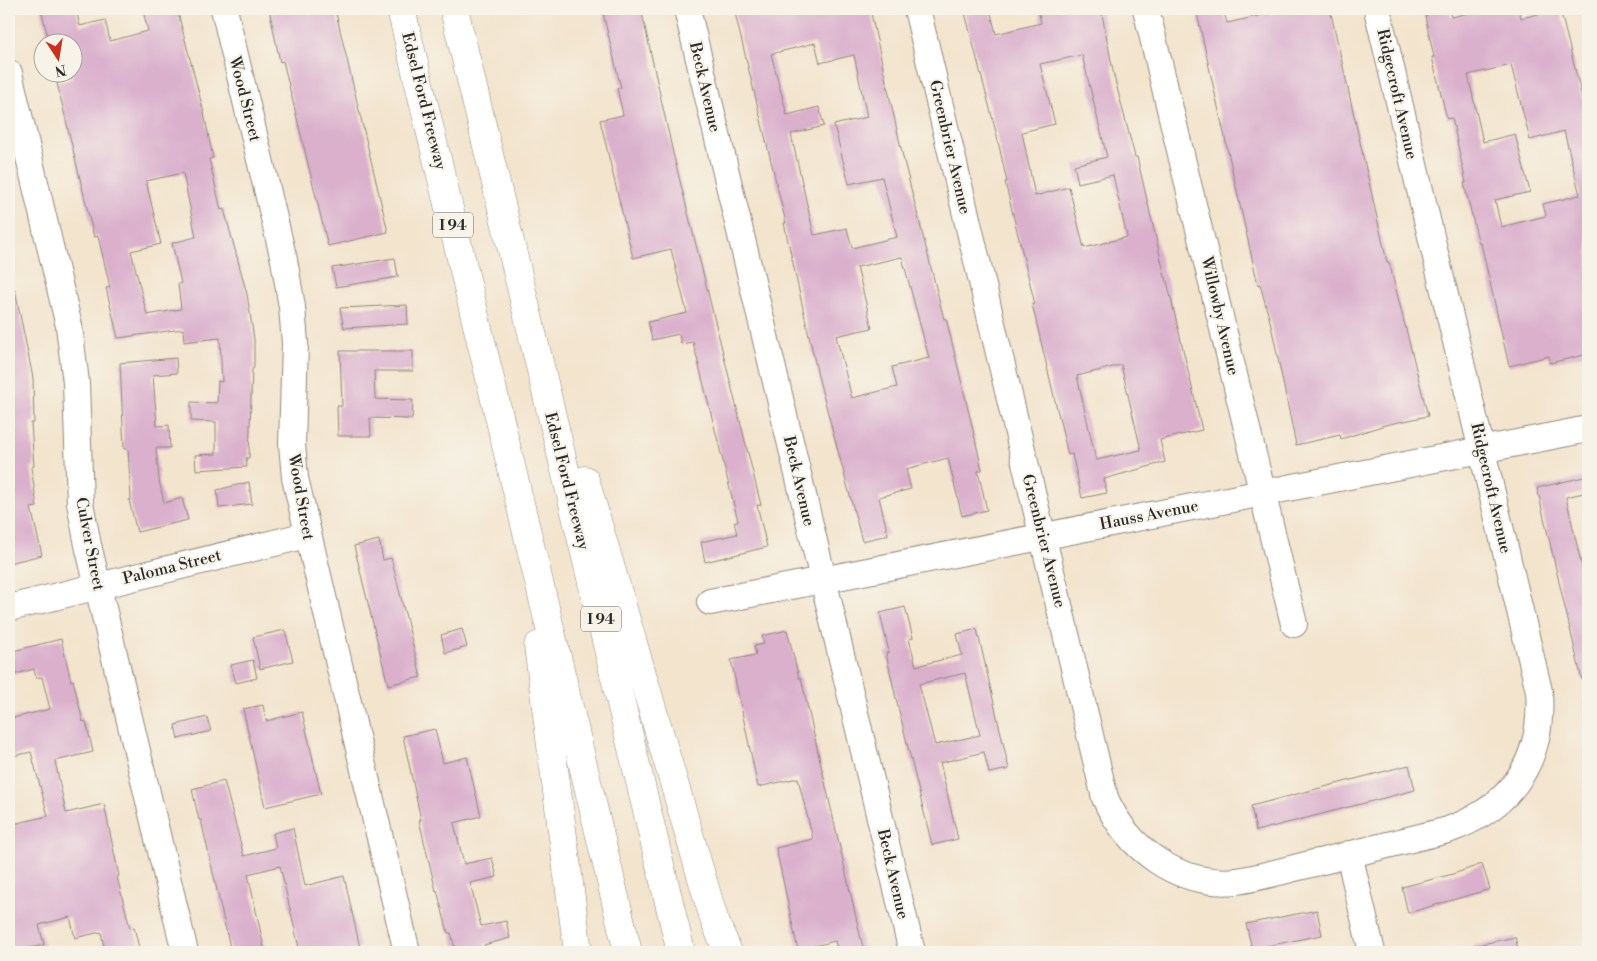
<svg xmlns="http://www.w3.org/2000/svg" width="1597" height="961" font-family="'Libre Bodoni',serif">
  <style>
    .building { fill: #dab0cd; fill-rule: evenodd }
    .lines { fill: none; stroke-linecap: round; stroke-linejoin: round }
    .minor-casing { stroke: #8f887c; stroke-width: 28 }
    .highway-casing { stroke: #8f887c; stroke-width: 29 }
    .minor { stroke: #fff; stroke-width: 26 }
    .highway { stroke: #fff; stroke-width: 28 }
    .labels { text-anchor: middle; dominant-baseline: central; stroke-width: 4; stroke-linejoin: round; paint-order: stroke }
    .shield { fill: #f7f3e8; stroke: #686764; stroke-width: 1 }
    .shield-label { font-size: 15px; font-weight: bold; fill: #2b2b2b }
    .street-label { font-size: 16px; fill: #2b2b2b; stroke: #f7f3e8 }
  </style>
  <rect width="100%" height="100%" fill="#f7f3e8"/>
  <filter id="ink" filterUnits="userSpaceOnUse"><feTurbulence type="fractalNoise" baseFrequency=".02" numOctaves="2"/><feDisplacementMap in="SourceGraphic" scale="10" xChannelSelector="R" yChannelSelector="G"/><feConvolveMatrix kernelMatrix="1 2 1 2 8 2 1 2 1" color-interpolation-filters="sRGB"/></filter>
  <filter id="wash" filterUnits="userSpaceOnUse"><feTurbulence type="fractalNoise" baseFrequency=".0096" numOctaves="4" result="noise"/><feDisplacementMap in="SourceGraphic" scale="20" xChannelSelector="R" yChannelSelector="G"/><feGaussianBlur stdDeviation="1.12" result="paint"/><feColorMatrix in="noise" values="0 0 0 0 0 0 0 0 0 0 0 0 0 0 0 0 0 1.4 0 .05"/><feComposite in="paint" operator="in"/></filter>
  <g filter="url(#wash)">
    <rect width="100%" height="100%" fill="#f3e4cd"/>
    <g id="blocks">
      <g class="building">
        <path d="M 41,9 L 76,9 L 80,26 L 105,20 L 110,41 L 148,31 L 143,11 L 177,9 L 204,113 L 213,158 L 209,159 L 221,210 L 224,209 L 247,294 L 254,339 L 254,368 L 252,369 L 249,458 L 246,458 L 247,467 L 196,470 L 195,455 L 216,454 L 216,422 L 191,421 L 191,402 L 217,403 L 218,381 L 222,382 L 220,338 L 184,342 L 183,329 L 118,338 L 106,288 L 110,287 L 98,236 L 94,237 L 57,83 L 72,79 L 72,42 L 49,42 ZM 183,173 L 196,237 L 172,243 L 181,283 L 178,284 L 181,309 L 147,315 L 131,251 L 161,244 L 146,181 Z"/>
        <path d="M 269,9 L 303,9 L 305,14 L 335,9 L 388,232 L 328,246 L 283,61 L 280,62 Z"/>
        <path d="M 602,9 L 641,9 L 673,153 L 761,505 L 757,505 L 767,547 L 705,562 L 701,542 L 737,534 L 734,522 L 738,521 L 693,342 L 681,344 L 679,334 L 652,340 L 648,322 L 687,313 L 671,249 L 633,258 L 600,120 L 623,115 L 617,88 L 621,88 Z"/>
        <path d="M 734,9 L 870,9 L 903,157 L 944,319 L 946,318 L 973,430 L 982,470 L 978,471 L 987,510 L 962,516 L 948,458 L 906,469 L 911,489 L 879,497 L 888,535 L 862,541 L 818,376 L 784,223 L 786,223 ZM 815,43 L 820,63 L 854,55 L 867,117 L 834,125 L 849,184 L 882,177 L 897,237 L 852,248 L 847,228 L 814,235 L 791,134 L 824,126 L 819,107 L 787,115 L 771,54 ZM 902,257 L 929,358 L 892,367 L 897,387 L 852,398 L 836,336 L 872,328 L 857,267 Z"/>
        <path d="M 964,9 L 990,9 L 996,34 L 1041,23 L 1038,9 L 1101,9 L 1114,76 L 1135,157 L 1137,157 L 1165,277 L 1166,277 L 1202,430 L 1160,440 L 1165,462 L 1104,479 L 1107,493 L 1082,498 L 1072,454 L 1068,455 L 1032,304 L 1035,304 L 1005,182 L 1007,182 L 996,132 ZM 1082,55 L 1107,157 L 1074,165 L 1078,183 L 1113,175 L 1127,237 L 1084,248 L 1069,187 L 1035,196 L 1022,132 L 1055,124 L 1040,64 ZM 1121,365 L 1141,450 L 1096,460 L 1077,376 Z"/>
        <path d="M 1196,9 L 1223,9 L 1227,23 L 1290,9 L 1330,9 L 1387,262 L 1389,262 L 1428,416 L 1385,425 L 1341,439 L 1340,435 L 1296,445 L 1271,325 L 1260,284 L 1258,285 Z"/>
        <path d="M 1425,9 L 1449,9 L 1451,17 L 1485,9 L 1519,9 L 1521,18 L 1560,9 L 1588,120 L 1588,354 L 1550,363 L 1549,356 L 1509,366 L 1481,243 L 1479,244 L 1468,200 L 1464,183 L 1466,183 L 1452,118 L 1447,119 L 1432,57 L 1434,57 L 1425,16 L 1427,16 ZM 1511,65 L 1530,140 L 1564,131 L 1580,195 L 1543,204 L 1546,216 L 1501,227 L 1495,200 L 1530,192 L 1515,134 L 1483,142 L 1468,75 Z"/>
        <path d="M 395,258 L 398,277 L 336,287 L 332,268 Z"/>
        <path d="M 15,290 L 33,378 L 34,423 L 31,423 L 34,466 L 31,467 L 37,507 L 31,508 L 42,555 L 9,563 L 9,291 Z"/>
        <path d="M 407,305 L 408,324 L 344,328 L 340,308 Z"/>
        <path d="M 340,351 L 413,351 L 413,371 L 374,371 L 375,399 L 413,400 L 412,419 L 370,418 L 371,436 L 338,436 L 337,406 L 342,406 Z"/>
        <path d="M 176,358 L 177,373 L 153,375 L 157,426 L 169,425 L 170,448 L 156,448 L 159,480 L 164,503 L 182,498 L 188,520 L 137,532 L 129,500 L 131,500 L 128,449 L 124,449 L 120,363 Z"/>
        <path d="M 1588,476 L 1588,492 L 1566,497 L 1588,593 L 1588,679 L 1582,680 L 1537,488 Z"/>
        <path d="M 249,482 L 252,504 L 219,508 L 217,490 Z"/>
        <path d="M 379,540 L 383,560 L 391,558 L 421,677 L 388,685 L 354,546 Z"/>
        <path d="M 905,607 L 913,638 L 909,639 L 916,666 L 962,655 L 957,634 L 977,629 L 1009,769 L 989,773 L 984,752 L 940,763 L 958,839 L 932,845 L 895,694 L 886,653 L 889,652 L 880,613 ZM 965,673 L 980,735 L 935,745 L 919,684 Z"/>
        <path d="M 462,629 L 467,647 L 445,653 L 441,635 Z"/>
        <path d="M 285,630 L 293,661 L 260,669 L 253,637 Z"/>
        <path d="M 787,630 L 799,678 L 801,678 L 864,952 L 838,952 L 835,941 L 798,950 L 776,848 L 813,839 L 802,795 L 798,778 L 758,787 L 731,660 L 756,655 L 754,646 L 764,644 L 762,636 Z"/>
        <path d="M 61,639 L 71,681 L 73,680 L 83,722 L 86,721 L 93,752 L 55,761 L 66,813 L 104,804 L 119,876 L 117,877 L 130,928 L 134,927 L 140,952 L 105,952 L 101,932 L 75,938 L 70,917 L 39,925 L 44,945 L 11,952 L 9,942 L 9,825 L 48,816 L 31,752 L 9,757 L 9,719 L 50,709 L 42,677 L 36,678 L 34,669 L 9,676 L 9,652 Z"/>
        <path d="M 253,660 L 257,678 L 236,683 L 231,665 Z"/>
        <path d="M 263,705 L 266,721 L 302,712 L 321,794 L 265,807 L 243,709 Z"/>
        <path d="M 207,717 L 211,731 L 178,739 L 175,725 Z"/>
        <path d="M 435,729 L 443,763 L 467,757 L 481,816 L 454,823 L 464,864 L 492,858 L 497,877 L 470,883 L 481,926 L 506,921 L 510,938 L 484,945 L 486,952 L 456,952 L 451,933 L 448,933 L 437,890 L 436,891 L 419,820 L 421,820 L 403,736 Z"/>
        <path d="M 1409,765 L 1415,790 L 1256,831 L 1251,806 Z"/>
        <path d="M 224,781 L 244,856 L 276,848 L 273,833 L 293,828 L 305,886 L 344,876 L 360,948 L 343,952 L 300,952 L 280,866 L 248,874 L 265,952 L 231,952 L 201,820 L 199,820 L 192,789 Z"/>
        <path d="M 1482,864 L 1490,889 L 1408,913 L 1402,887 L 1453,874 Z"/>
        <path d="M 1317,910 L 1322,935 L 1252,949 L 1246,924 Z"/>
        <path d="M 1515,937 L 1519,952 L 1474,952 L 1473,946 Z"/>
      </g>
    </g>
  </g>
  <g filter="url(#ink)">
    <use href="#blocks" fill-opacity="0" stroke="#8f887c" stroke-width="1"/>
    <g class="lines">
      <defs>
        <g id="minor">
          <path d="M 224,9 L 284,260 L 292,307 L 295,343 L 292,444 L 295,478 L 407,952"/>
          <path d="M 687,9 L 912,952"/>
          <path d="M 917,9 L 1105,798 C 1128,849 1178,887 1237,881 C 1264,877 1292,868 1319,862 C 1362,851 1405,841 1448,830 C 1512,807 1544,760 1539,691 L 1377,9"/>
          <path d="M 1146,9 L 1294,624"/>
          <path d="M 9,73 L 69,326 L 76,383 L 80,503 L 88,545 L 185,952"/>
          <path d="M 710,602 L 1588,429"/>
          <path d="M 9,608 L 307,535"/>
          <path d="M 1349,854 L 1372,952"/>
        </g>
        <g id="highway">
          <path d="M 401,9 L 628,952"/>
          <path d="M 454,9 L 681,952"/>
          <path d="M 585,480 L 714,919 L 728,952"/>
          <path d="M 538,646 L 578,952"/>
        </g>
      </defs>
      <use href="#minor" class="minor-casing"/>
      <use href="#highway" class="highway-casing"/>
      <use href="#minor" class="minor"/>
      <use href="#highway" class="highway"/>
    </g>
  </g>
  <g class="labels">
    <g class="shield">
      <rect x="433" y="212.5" width="40" height="25" rx="4"/>
      <rect x="581" y="606.5" width="40" height="25" rx="4"/>
    </g>
    <g class="shield-label">
      <text x="453" y="225">I 94</text>
      <text x="601" y="619">I 94</text>
    </g>
    <g class="street-label">
      <text transform="translate(705 87) rotate(77)">Beck Avenue</text>
      <text transform="translate(1397 94) rotate(77)">Ridgecroft Avenue</text>
      <text transform="translate(245 99) rotate(76)">Wood Street</text>
      <text transform="translate(424 101) rotate(76)">Edsel Ford Freeway</text>
      <text transform="translate(950 147) rotate(77)">Greenbrier Avenue</text>
      <text transform="translate(1220 316) rotate(77)">Willowby Avenue</text>
      <text transform="translate(567 481) rotate(76)">Edsel Ford Freeway</text>
      <text transform="translate(799 481) rotate(77)">Beck Avenue</text>
      <text transform="translate(1491 488) rotate(77)">Ridgecroft Avenue</text>
      <text transform="translate(301 497) rotate(80)">Wood Street</text>
      <text transform="translate(1149 515) rotate(-11)">Hauss Avenue</text>
      <text transform="translate(1044 541) rotate(76)">Greenbrier Avenue</text>
      <text transform="translate(90 544) rotate(79)">Culver Street</text>
      <text transform="translate(172 567) rotate(-14)">Paloma Street</text>
      <text transform="translate(893 874) rotate(77)">Beck Avenue</text>
    </g>
  </g>
  <rect width="1597" height="961" fill="none" stroke="#f7f3e8" stroke-width="30"/>
  <g transform="translate(58 58) rotate(168)"><circle r="24" fill="#f7f3e8" stroke="#a5a39c"/>
  <path d="M0-4L9 19L0 12L-9 19Z" fill="#c8321e"/>
  <text y="-8" font-size="14" font-weight="bold" text-anchor="middle" fill="#2b2b2b">N</text>
  </g>
</svg>
